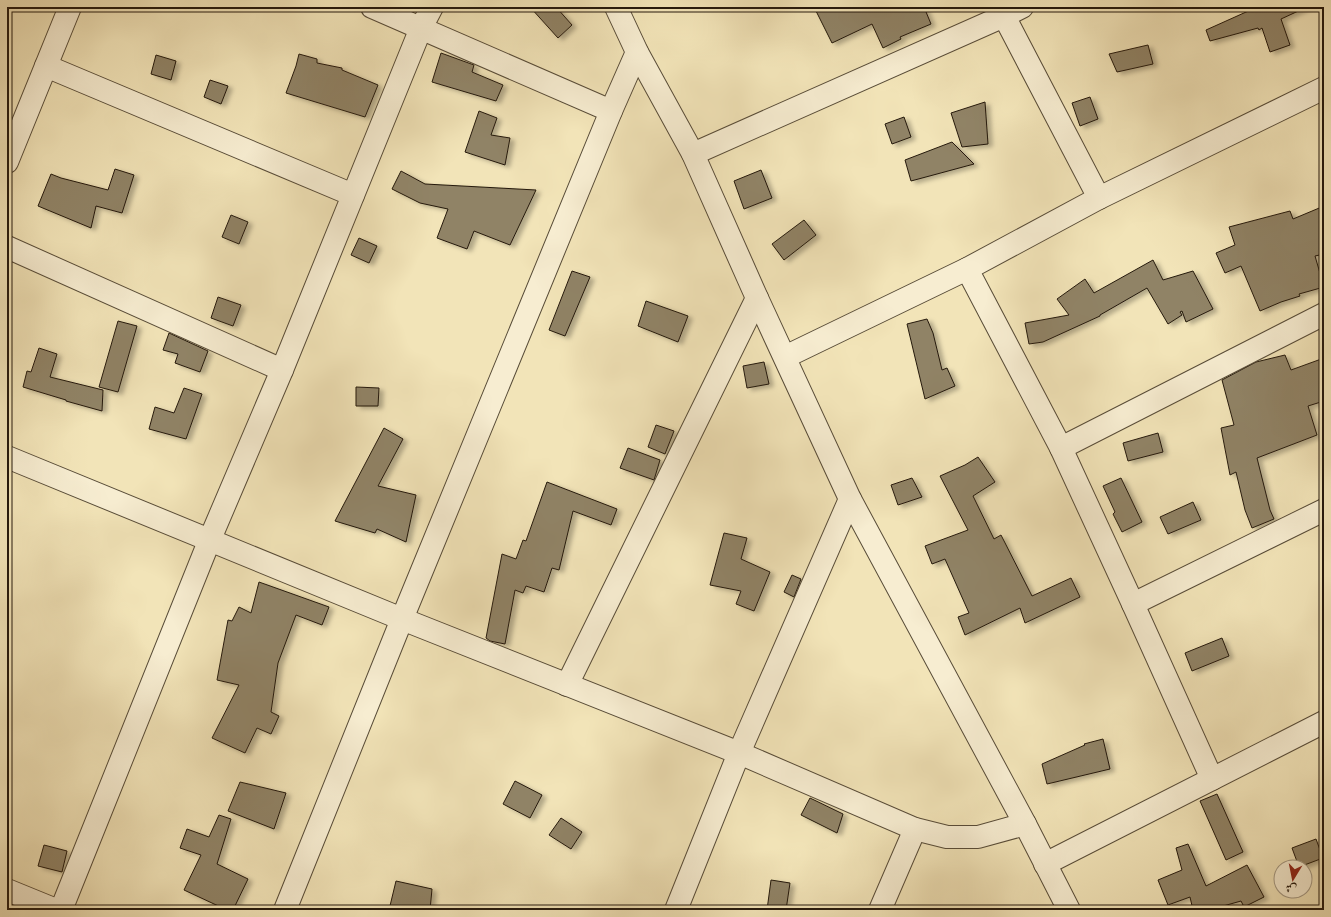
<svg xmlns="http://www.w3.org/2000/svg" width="1331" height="917" font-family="'IM FELL Double Pica',Amiri,serif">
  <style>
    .building { fill: #908366; stroke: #25190d; filter: url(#shadow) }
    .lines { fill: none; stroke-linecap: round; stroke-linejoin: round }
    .minor-casing { stroke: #584c38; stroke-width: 24 }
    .minor { stroke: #f7edd1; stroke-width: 22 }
  </style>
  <defs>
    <filter id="shadow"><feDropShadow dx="4.5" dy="2.5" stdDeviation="2" flood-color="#0004"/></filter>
  </defs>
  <rect width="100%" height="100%" fill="#f2e4b8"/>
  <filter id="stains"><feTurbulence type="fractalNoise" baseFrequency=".005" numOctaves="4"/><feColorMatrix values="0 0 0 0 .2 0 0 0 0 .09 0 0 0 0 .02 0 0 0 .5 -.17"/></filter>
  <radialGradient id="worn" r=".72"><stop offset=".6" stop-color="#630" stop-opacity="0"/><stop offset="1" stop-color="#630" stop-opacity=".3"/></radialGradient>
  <g class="building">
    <path d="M 530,7 L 556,7 L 572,25 L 558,38 Z"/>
    <path d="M 814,7 L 924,7 L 931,24 L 900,37 L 901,39 L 883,48 L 872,24 L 832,43 Z"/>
    <path d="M 1255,7 L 1307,7 L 1281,19 L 1290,45 L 1270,52 L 1262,28 L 1259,30 L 1258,28 L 1210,41 L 1206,30 L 1255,8 Z"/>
    <path d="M 1148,45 L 1153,64 L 1117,72 L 1109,54 Z"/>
    <path d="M 441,53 L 474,65 L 472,72 L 503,85 L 496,101 L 432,82 Z"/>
    <path d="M 299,54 L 317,59 L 317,63 L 342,68 L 342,70 L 378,85 L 365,117 L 286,93 L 296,66 Z"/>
    <path d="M 156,55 L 176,61 L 171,80 L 151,74 Z"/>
    <path d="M 210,80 L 228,86 L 221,104 L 204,97 Z"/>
    <path d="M 1090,97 L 1098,119 L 1080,126 L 1072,103 Z"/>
    <path d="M 985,102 L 988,144 L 962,147 L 951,113 Z"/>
    <path d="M 479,111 L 497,118 L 491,135 L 510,138 L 505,165 L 465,152 Z"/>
    <path d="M 904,117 L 911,137 L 892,144 L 885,124 Z"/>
    <path d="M 952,142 L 974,164 L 911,181 L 905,160 Z"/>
    <path d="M 115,169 L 134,175 L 122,213 L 96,206 L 91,228 L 38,206 L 51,174 L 61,178 L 108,190 Z"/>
    <path d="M 761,170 L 772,198 L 744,209 L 734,181 Z"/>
    <path d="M 401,171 L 425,184 L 536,190 L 510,245 L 474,231 L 467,249 L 437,238 L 448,209 L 420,203 L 392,189 Z"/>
    <path d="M 1324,206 L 1324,254 L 1315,256 L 1324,287 L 1299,294 L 1300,296 L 1281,302 L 1260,311 L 1241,266 L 1225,273 L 1216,253 L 1235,245 L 1229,227 L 1290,211 L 1293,219 Z"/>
    <path d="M 231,215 L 248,222 L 239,244 L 222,237 Z"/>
    <path d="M 804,220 L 816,235 L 784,260 L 772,244 Z"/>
    <path d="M 359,238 L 377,246 L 369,263 L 351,255 Z"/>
    <path d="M 1153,260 L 1163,280 L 1193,271 L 1213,309 L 1186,322 L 1182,311 L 1180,312 L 1182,315 L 1168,324 L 1147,288 L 1100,315 L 1100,316 L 1043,342 L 1029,344 L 1025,323 L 1069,315 L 1057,299 L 1085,279 L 1094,293 Z"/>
    <path d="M 572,271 L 590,277 L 565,336 L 549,330 Z"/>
    <path d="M 218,297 L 241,305 L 233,326 L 211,318 Z"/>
    <path d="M 646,301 L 688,316 L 678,342 L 638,326 Z"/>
    <path d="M 927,319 L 933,333 L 942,370 L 947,368 L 955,386 L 925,399 L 907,324 Z"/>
    <path d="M 118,321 L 137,326 L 118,392 L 99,387 Z"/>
    <path d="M 169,333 L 208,351 L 200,372 L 175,363 L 178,354 L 163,350 Z"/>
    <path d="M 39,348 L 57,354 L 50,377 L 103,390 L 102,411 L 66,401 L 66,400 L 23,387 L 27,371 L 31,372 Z"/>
    <path d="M 1285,355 L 1291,370 L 1324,358 L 1324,401 L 1308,406 L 1317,435 L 1257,458 L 1270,510 L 1274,519 L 1252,528 L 1245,510 L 1236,472 L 1230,475 L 1221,428 L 1234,425 L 1222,380 L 1256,362 Z"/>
    <path d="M 764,362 L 769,384 L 747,388 L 743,366 Z"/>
    <path d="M 356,387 L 379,388 L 378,406 L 356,406 Z"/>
    <path d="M 184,388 L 202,394 L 186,439 L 149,429 L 155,407 L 174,413 Z"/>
    <path d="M 656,425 L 674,431 L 665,454 L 648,447 Z"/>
    <path d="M 384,428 L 403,439 L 378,486 L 416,495 L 406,542 L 377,529 L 375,533 L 335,521 Z"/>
    <path d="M 1158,433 L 1163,452 L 1128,461 L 1123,443 Z"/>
    <path d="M 628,448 L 660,460 L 654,480 L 620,468 Z"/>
    <path d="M 978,457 L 995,482 L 973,496 L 994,539 L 1001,535 L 1032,596 L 1071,578 L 1080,597 L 1025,623 L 1020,608 L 965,635 L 958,617 L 969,613 L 945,559 L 932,564 L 925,546 L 968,530 L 940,476 L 965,465 Z"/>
    <path d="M 912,478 L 922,497 L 898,505 L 891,485 Z"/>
    <path d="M 1121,478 L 1142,522 L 1122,532 L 1113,514 L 1115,512 L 1103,486 Z"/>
    <path d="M 547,482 L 617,509 L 611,525 L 573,511 L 559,570 L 552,568 L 544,592 L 526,586 L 523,593 L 515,590 L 505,644 L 490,641 L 486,638 L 502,554 L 516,559 L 523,540 L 526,541 Z"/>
    <path d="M 1193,502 L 1201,520 L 1168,534 L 1160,517 Z"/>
    <path d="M 724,533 L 747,538 L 741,559 L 770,572 L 754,611 L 736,604 L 741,591 L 710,585 Z"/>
    <path d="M 792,575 L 801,579 L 794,597 L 784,592 Z"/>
    <path d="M 259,582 L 329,607 L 322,625 L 296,615 L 278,663 L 271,712 L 279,716 L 271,734 L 257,728 L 245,753 L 212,738 L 239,685 L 217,680 L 228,620 L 232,621 L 239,607 L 251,613 Z"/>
    <path d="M 1222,638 L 1229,656 L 1192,671 L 1185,653 Z"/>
    <path d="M 1103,739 L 1110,769 L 1047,784 L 1042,764 L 1085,745 L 1084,744 Z"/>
    <path d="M 515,781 L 542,795 L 530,818 L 503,804 Z"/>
    <path d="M 240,782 L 286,793 L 274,829 L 228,811 Z"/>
    <path d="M 1217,794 L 1243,852 L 1226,860 L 1200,801 Z"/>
    <path d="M 810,798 L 843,814 L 837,833 L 801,815 Z"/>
    <path d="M 219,815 L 231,819 L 217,864 L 248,879 L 233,910 L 227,910 L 184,890 L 201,855 L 180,848 L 187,829 L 209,837 Z"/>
    <path d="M 561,818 L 582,832 L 571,849 L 549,835 Z"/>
    <path d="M 1316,839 L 1323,858 L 1299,867 L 1292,848 Z"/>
    <path d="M 1188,844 L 1206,886 L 1247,865 L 1264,897 L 1244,907 L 1241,901 L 1209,910 L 1193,910 L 1190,897 L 1168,905 L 1158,880 L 1182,870 L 1176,848 Z"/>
    <path d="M 44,845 L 67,851 L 62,872 L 38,866 Z"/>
    <path d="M 771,880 L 790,883 L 786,910 L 767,910 Z"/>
    <path d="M 396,881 L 432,889 L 430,910 L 389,910 Z"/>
  </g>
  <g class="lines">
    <defs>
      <g id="minor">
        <path d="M 372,7 L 611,111"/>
        <path d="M 616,7 L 637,52 L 693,154 L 757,298 L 850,499 L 1025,824 L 1069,910"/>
        <path d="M 1004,16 L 1099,198"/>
        <path d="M 46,66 L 353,195"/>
        <path d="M 693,154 L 1004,16 L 1022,7"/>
        <path d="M 7,162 L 70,7"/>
        <path d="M 7,247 L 282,370"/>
        <path d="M 967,269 L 1061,448 L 1133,604 L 1212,779"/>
        <path d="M 785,357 L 967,269 L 1099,198 L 1324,88"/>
        <path d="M 1061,448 L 1324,314"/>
        <path d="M 7,457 L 402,619 L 739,753 L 915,829 L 947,837 L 978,837 L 1025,824"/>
        <path d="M 1133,604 L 1324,510"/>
        <path d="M 567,685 L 757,298"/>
        <path d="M 1045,864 L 1324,722"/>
        <path d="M 7,890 L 56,910"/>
        <path d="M 61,910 L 210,539 L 282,370 L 421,28 L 432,7"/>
        <path d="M 285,910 L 402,619 L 611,111 L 637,52"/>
        <path d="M 676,910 L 739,753 L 850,499"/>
        <path d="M 880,910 L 915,829"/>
      </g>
    </defs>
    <use href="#minor" class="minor-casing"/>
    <use href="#minor" class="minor"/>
  </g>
  <rect width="1331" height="917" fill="none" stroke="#f2e4b8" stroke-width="24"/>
  <rect x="8" y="8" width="1315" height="901" fill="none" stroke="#25190d" stroke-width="2"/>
  <rect x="12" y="12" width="1307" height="893" fill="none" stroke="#25190d"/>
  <g transform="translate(1293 879) rotate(190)"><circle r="19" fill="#f7edd1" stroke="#a39883"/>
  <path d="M0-3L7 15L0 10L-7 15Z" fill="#8f2418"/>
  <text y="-6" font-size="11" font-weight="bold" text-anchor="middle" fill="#25190d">ش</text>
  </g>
  <rect width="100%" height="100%" filter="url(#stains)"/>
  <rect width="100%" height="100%" fill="url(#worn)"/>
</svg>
